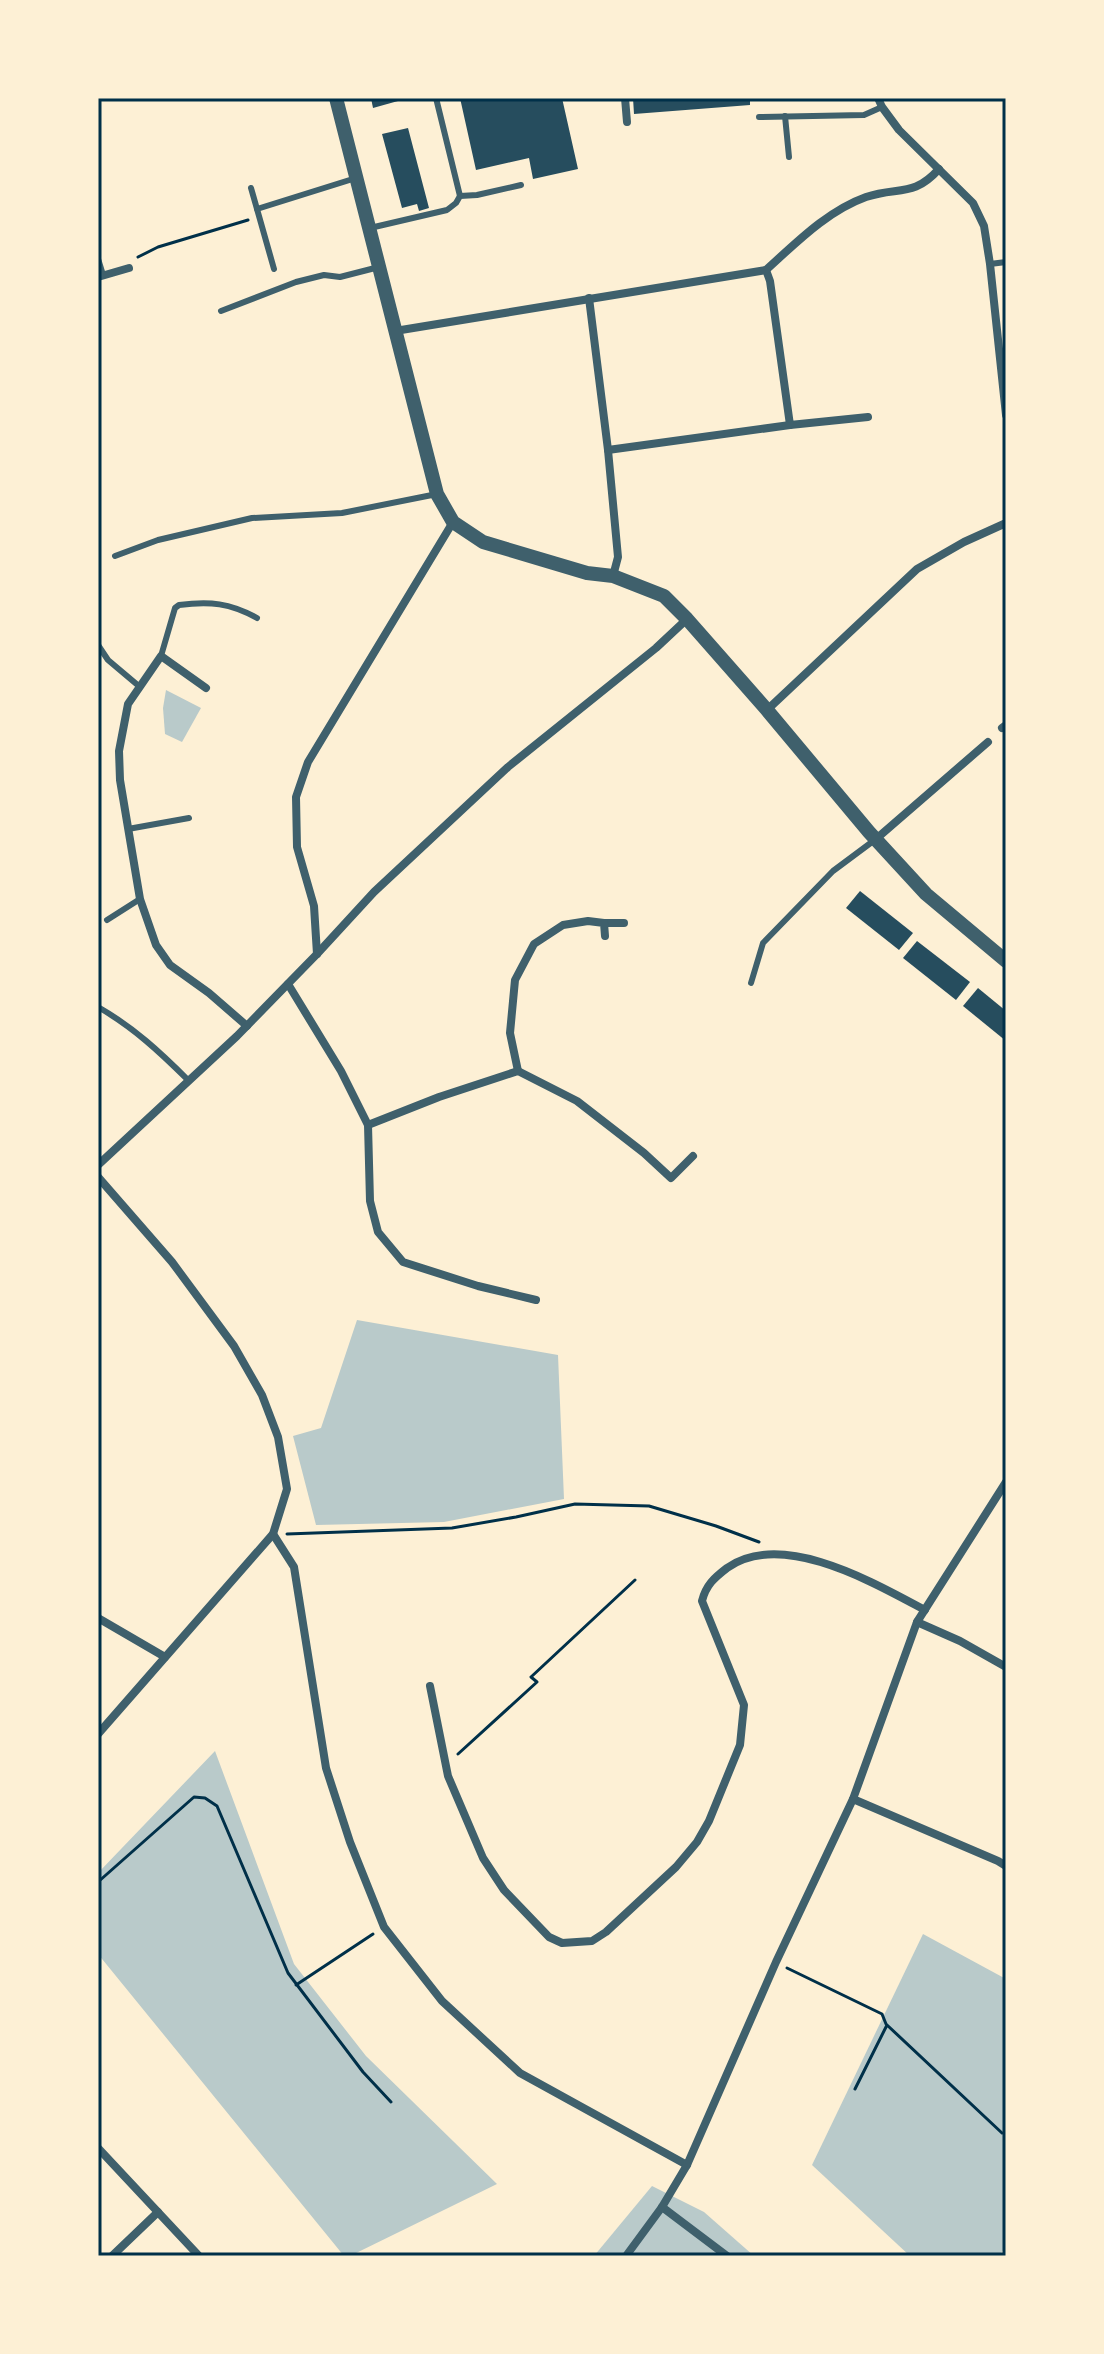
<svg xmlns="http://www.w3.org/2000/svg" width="1104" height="2354" font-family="'Open Sans',sans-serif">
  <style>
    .green { fill: #b9caca }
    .building { fill: #264d5e }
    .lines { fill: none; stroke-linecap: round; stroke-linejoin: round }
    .path { stroke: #003049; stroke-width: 3 }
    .service { stroke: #3f606c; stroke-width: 6 }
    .minor { stroke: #3f606c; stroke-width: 8 }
    .tertiary { stroke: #3f606c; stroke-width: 14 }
    .neatline { fill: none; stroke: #003049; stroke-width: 3 }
  </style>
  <rect width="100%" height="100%" fill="#fdf0d5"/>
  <g class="green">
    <path d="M 166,690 L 201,708 L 182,742 L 165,734 L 163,708 Z"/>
    <path d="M 357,1320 L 558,1355 L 564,1499 L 444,1522 L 316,1525 L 293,1436 L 321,1428 Z"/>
    <path d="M 215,1751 L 294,1964 L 366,2056 L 497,2184 L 350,2256 L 344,2256 L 98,1954 L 98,1873 Z"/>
    <path d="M 923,1934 L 1006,1979 L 1006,2246 L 999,2256 L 910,2256 L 812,2165 Z"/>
    <path d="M 652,2186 L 704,2212 L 754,2256 L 594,2256 Z"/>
  </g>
  <g class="building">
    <path d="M 371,98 L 397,98 L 398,101 L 373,108 Z"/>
    <path d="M 460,98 L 562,98 L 578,169 L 533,179 L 529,158 L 476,170 Z"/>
    <path d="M 633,98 L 750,98 L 750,105 L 634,114 Z"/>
    <path d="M 408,128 L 429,208 L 419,211 L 417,204 L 402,208 L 382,134 Z"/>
    <path d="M 860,891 L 913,933 L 899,950 L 846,908 Z"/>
    <path d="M 917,941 L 970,982 L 956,1000 L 903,958 Z"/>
    <path d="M 978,988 L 1006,1011 L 1006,1041 L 963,1006 Z"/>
  </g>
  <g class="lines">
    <g class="path">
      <path d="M 138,257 L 158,247 L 248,220"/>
      <path d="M 287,1534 L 452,1528 L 516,1517 L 575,1504 L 649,1506 L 716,1526 L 759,1542"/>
      <path d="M 458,1754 L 537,1682 L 531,1677 L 635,1580"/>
      <path d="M 98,1882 L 194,1797 L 205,1798 L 217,1806 L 288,1973 L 363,2072 L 391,2102"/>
      <path d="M 787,1968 L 882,2014 L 886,2024"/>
      <path d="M 296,1985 L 373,1934"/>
      <path d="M 855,2089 L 887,2025 L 1002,2133"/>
    </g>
    <g class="service">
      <path d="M 436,98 L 460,196"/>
      <path d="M 785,116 L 789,157"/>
      <path d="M 759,117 L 864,115 L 882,107"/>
      <path d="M 251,188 L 257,209"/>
      <path d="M 370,228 L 447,210 L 456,203 L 460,196 L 477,195 L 521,185"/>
      <path d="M 98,259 L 103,275"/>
      <path d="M 990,264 L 1006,262"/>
      <path d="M 274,269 L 257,209 L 356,178"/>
      <path d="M 221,311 L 296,282 L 324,275 L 340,277 L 379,267"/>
      <path d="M 115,556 L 158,540 L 252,518 L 342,513 L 437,494"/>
      <path d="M 98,645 L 108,660 L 140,687"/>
      <path d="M 161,656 L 175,608 L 179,605 C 210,601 230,603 257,618"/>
      <path d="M 128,829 L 189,818"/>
      <path d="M 107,920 L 140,899"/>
      <path d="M 751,983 L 763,943 L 833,871 L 876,839"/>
      <path d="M 98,1007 C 133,1027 160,1052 189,1081"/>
    </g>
    <g class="minor">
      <path d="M 625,98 L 627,122"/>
      <path d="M 878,98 L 882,107 L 899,130 L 973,203 L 984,226 L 990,264 L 1006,415"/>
      <path d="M 766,270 L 770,281 L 790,425 L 868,417"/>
      <path d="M 98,277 L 129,268"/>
      <path d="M 589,298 L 608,450"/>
      <path d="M 395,331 L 766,270 C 796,243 827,211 866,197 C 898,186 913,198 939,169"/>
      <path d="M 613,576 L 618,557 L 608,450 L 790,425"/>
      <path d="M 206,688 L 161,656 L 128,704 L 119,751 L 120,780 L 140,899 L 156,945 L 170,965 L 209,993 L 247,1026"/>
      <path d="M 767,710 L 917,569 L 964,542 L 1006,523"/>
      <path d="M 1002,728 L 1006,725"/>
      <path d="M 876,839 L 988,742"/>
      <path d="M 604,923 L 624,923"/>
      <path d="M 317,954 L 314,906 L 297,847 L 296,797 L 308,762 L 453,522"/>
      <path d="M 288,984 L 341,1071 L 368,1125 L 370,1201 L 378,1232 L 403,1262 L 478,1286 L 536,1300"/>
      <path d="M 518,1071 L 510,1033 L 515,980 L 534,944 L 563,925 L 588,921 L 604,923 L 605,936"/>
      <path d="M 368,1125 L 439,1097 L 518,1071 L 577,1101 L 644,1153 L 671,1178 L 693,1156"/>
      <path d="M 98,1165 L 237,1036 L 317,954 L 374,892 L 508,767 L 656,648 L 687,619"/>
      <path d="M 98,1177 L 172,1262 L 234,1346 L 262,1395 L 278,1437 L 287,1489 L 273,1534 L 98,1734"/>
      <path d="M 273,1534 L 294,1567 L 326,1768 L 350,1842 L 384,1927 L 442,2001 L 520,2073 L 687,2165"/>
      <path d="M 98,1618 L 165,1657"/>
      <path d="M 917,1622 L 960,1641 L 1006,1667"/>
      <path d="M 430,1686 L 448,1776 L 483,1858 L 504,1890 L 549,1937 L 562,1943 L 592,1941 L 606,1932 L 676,1867 L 697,1842 L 709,1821 L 740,1745 L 744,1705 L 702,1601 C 706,1585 714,1578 727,1568 C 782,1529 874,1583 925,1610"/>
      <path d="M 853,1799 L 998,1861 L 1006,1866"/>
      <path d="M 98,2148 L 199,2256"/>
      <path d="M 662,2207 L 727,2256"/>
      <path d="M 112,2256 L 158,2212"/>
      <path d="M 626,2256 L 662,2207 L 687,2165 L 776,1962 L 853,1799 L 917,1622 L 1006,1482"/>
    </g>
    <path class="tertiary" d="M 336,98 L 437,494 L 453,522 L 483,542 L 587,573 L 613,576 L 664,596 L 687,619 L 767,710 L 869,832 L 926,894 L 1006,961"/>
  </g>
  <rect width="1104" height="2354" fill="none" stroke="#fdf0d5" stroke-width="200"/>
  <rect x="100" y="100" width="904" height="2154" class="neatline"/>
</svg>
